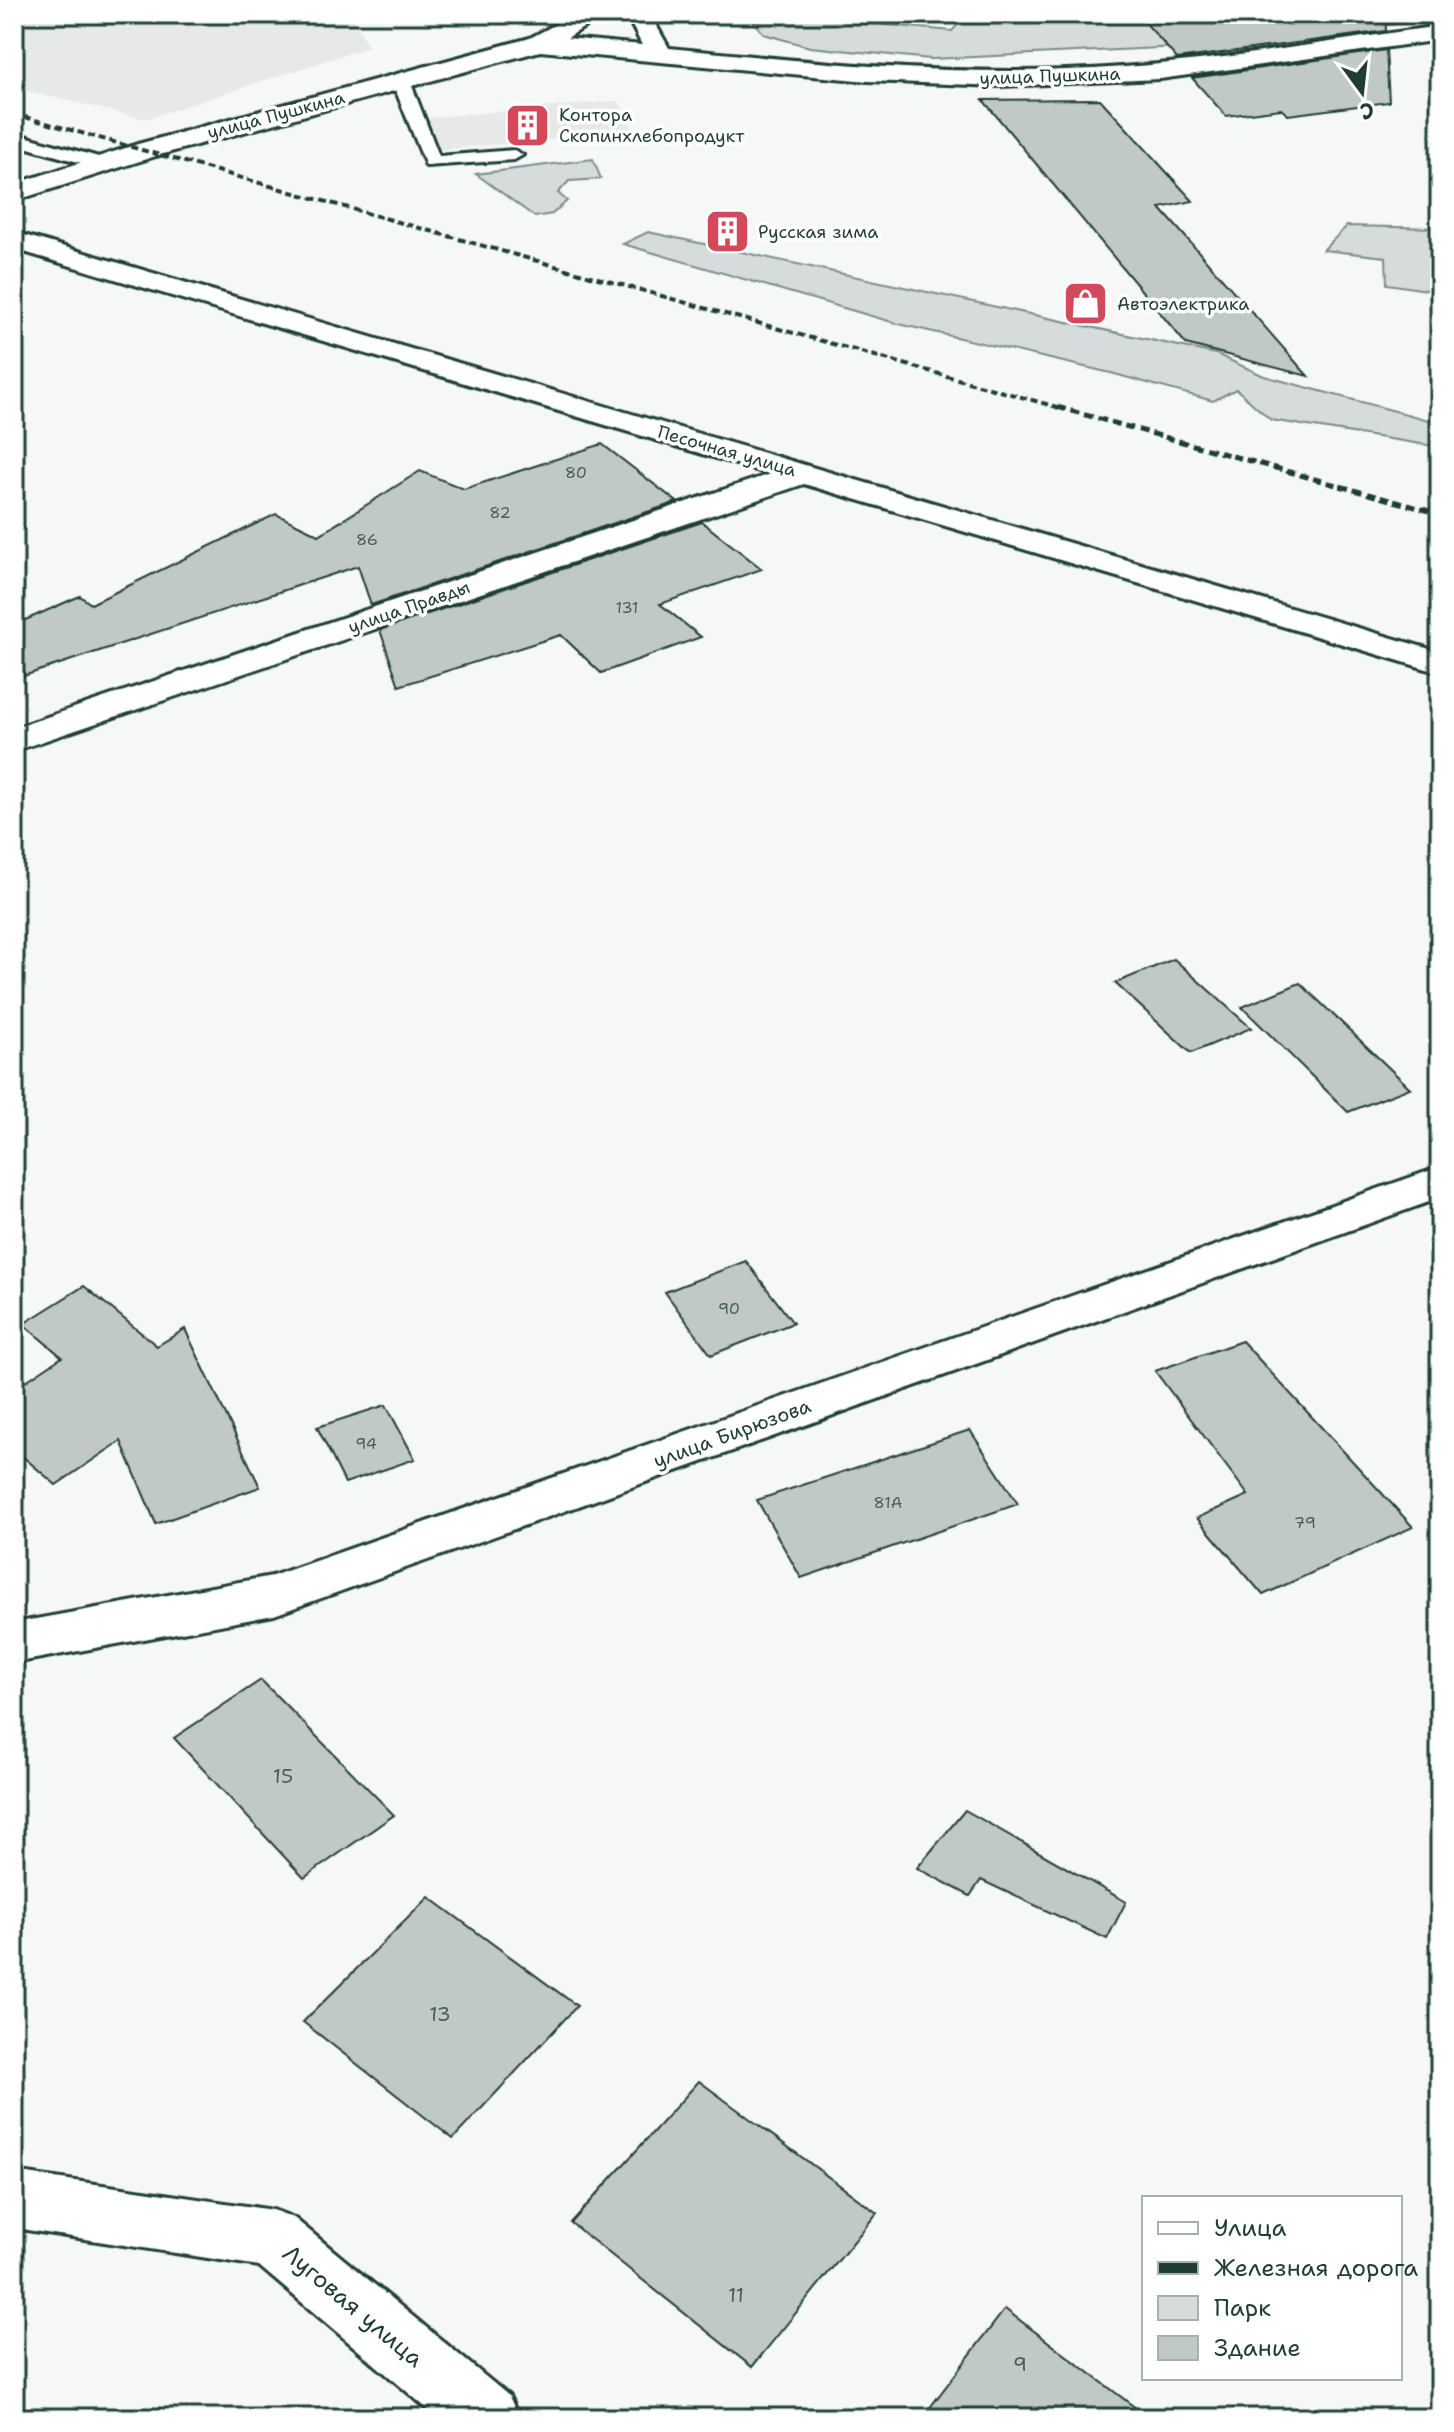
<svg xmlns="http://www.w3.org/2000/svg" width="1454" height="2432" font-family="'Shantell Sans',sans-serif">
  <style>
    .built { fill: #e6e9e8 }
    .green { fill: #d6dcdb; stroke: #7a8c88; stroke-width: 2 }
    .building { fill: #c0c9c6; stroke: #1f3d34; stroke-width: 2 }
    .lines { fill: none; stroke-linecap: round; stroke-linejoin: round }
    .lane-casing { stroke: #1f3d34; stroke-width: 6 }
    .street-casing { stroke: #1f3d34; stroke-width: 6 }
    .secondary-casing { stroke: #1f3d34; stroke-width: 6 }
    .lane { fill: #fff; fill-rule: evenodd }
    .street { fill: #fff; fill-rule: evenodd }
    .secondary { fill: #fff; fill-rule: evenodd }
    .rail-far1 { stroke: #1f3d34; stroke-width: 4; stroke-dasharray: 7 4; stroke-linecap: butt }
    .rail { stroke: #1f3d34; stroke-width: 5; stroke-dasharray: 9 5; stroke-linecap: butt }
    .labels { text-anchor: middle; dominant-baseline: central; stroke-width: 7; stroke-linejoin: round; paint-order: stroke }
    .number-label { font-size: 16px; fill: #476058 }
    .far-street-label { font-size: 18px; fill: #1f3d34; stroke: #fff }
    .far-poi-label { font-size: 18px; fill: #1f3d34; stroke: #fff; text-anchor: start }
    .street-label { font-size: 20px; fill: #1f3d34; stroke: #fff }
    .near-number-label { font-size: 20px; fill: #476058 }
    .near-street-label { font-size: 24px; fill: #1f3d34; stroke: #fff }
  </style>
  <rect width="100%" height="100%" fill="#f6f7f7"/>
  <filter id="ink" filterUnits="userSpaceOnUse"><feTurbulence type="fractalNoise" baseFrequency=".0125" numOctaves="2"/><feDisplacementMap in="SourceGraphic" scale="16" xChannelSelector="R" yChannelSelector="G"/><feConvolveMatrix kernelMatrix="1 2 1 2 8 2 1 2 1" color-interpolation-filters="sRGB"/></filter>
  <g filter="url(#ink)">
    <g class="built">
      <path d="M 14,14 L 351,14 L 368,47 L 145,119 L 14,88 Z"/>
      <path d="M 619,101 L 634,132 L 435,150 L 424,118 Z"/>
    </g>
    <g class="green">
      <path d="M 748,14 L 830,14 L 845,21 L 952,31 L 966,16 L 985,14 L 1440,14 L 1440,19 L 1202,46 L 931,59 L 810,47 L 764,34 Z"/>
      <path d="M 593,159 L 601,179 L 569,181 L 558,193 L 567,201 L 552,214 L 535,217 L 476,174 Z"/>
      <path d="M 1347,226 L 1440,228 L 1440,267 L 1436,266 L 1434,291 L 1387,284 L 1386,257 L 1323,250 Z"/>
      <path d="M 648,232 L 1216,354 L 1264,376 L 1440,423 L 1440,447 L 1271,420 L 1236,389 L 1213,401 L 1111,373 L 899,324 L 623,244 Z"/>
    </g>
    <g class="building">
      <path d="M 1138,14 L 1385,14 L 1386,31 L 1177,59 Z"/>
      <path d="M 1386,50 L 1389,102 L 1288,115 L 1281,109 L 1226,116 L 1192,78 Z"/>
      <path d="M 1100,99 L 1193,201 L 1160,208 L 1308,376 L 1186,344 L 983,100 Z"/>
      <path d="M 602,444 L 677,502 L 371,605 L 358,566 L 14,679 L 14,625 L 80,596 L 91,604 L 276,514 L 319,535 L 420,471 L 464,489 Z"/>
      <path d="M 702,522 L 762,569 L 660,604 L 701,637 L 601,673 L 561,635 L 399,686 L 380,630 Z"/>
      <path d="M 1174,959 L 1251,1028 L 1191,1053 L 1115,983 Z"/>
      <path d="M 1300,983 L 1410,1088 L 1348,1112 L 1242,1007 Z"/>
      <path d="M 746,1261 L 793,1323 L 711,1355 L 665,1292 Z"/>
      <path d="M 84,1286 L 157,1346 L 185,1329 L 260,1487 L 156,1524 L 121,1441 L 56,1485 L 14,1449 L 14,1389 L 62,1357 L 23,1324 Z"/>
      <path d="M 1242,1341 L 1413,1527 L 1263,1595 L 1197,1518 L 1248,1495 L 1155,1371 Z"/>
      <path d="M 386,1405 L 415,1459 L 345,1483 L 317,1427 Z"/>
      <path d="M 970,1430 L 1018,1504 L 801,1578 L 757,1500 Z"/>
      <path d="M 261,1680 L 394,1815 L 304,1878 L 174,1738 Z"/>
      <path d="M 965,1810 L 1126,1902 L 1107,1939 L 981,1880 L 970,1896 L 917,1868 Z"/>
      <path d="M 429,1897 L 577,2006 L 453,2139 L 303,2022 Z"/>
      <path d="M 699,2081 L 877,2213 L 752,2367 L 571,2223 Z"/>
      <path d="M 1005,2309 L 1149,2418 L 922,2418 Z"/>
    </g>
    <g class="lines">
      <defs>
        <g id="lane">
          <path d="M 401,76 L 410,81 L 439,156 L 514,150 L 523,155 L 514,160 L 426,166 L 392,81 Z"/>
          <path d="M 14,133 L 109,160 L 112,164 L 103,169 L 14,144 Z"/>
        </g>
        <g id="street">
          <path d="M 14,232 L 1440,652 L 1440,673 L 804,484 L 14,751 L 14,728 L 770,474 L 14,249 Z"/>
          <path d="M 1440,1167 L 1440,1198 L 274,1615 L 14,1663 L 14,1623 L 272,1576 Z"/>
          <path d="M 14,2172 L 273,2210 L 294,2218 L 509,2396 L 519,2418 L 438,2418 L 259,2266 L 14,2228 Z"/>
        </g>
        <path id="secondary" d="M 575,14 L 605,14 L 567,38 L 642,45 L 626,14 L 650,14 L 669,48 C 801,61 934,75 1067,70 C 1193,66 1316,43 1440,26 L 1440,40 L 1160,79 L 1000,86 L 868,81 L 540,51 L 156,156 L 14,201 L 14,184 L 138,144 L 530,38 Z"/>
      </defs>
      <use href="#lane" class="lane-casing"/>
      <use href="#street" class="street-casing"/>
      <use href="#secondary" class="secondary-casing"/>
      <use href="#lane" class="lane"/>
      <use href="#street" class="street"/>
      <use href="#secondary" class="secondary"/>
      <path class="rail-far1" d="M 14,114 L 1064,409"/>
      <path class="rail" d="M 1057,407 L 1440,514"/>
    </g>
  </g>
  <defs>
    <symbol id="building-square" viewBox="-11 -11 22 22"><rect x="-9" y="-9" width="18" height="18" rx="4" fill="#d1495b" stroke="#fff"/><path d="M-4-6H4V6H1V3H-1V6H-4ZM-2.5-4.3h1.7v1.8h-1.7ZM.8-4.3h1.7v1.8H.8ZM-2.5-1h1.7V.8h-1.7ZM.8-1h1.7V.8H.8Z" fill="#fff"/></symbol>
    <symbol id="shop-square" viewBox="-11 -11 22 22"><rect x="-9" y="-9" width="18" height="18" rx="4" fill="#d1495b" stroke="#fff"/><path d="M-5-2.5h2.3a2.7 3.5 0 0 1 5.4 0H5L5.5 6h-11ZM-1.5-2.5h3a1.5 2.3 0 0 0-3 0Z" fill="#fff"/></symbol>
  </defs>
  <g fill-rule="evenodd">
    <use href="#building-square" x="502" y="100" width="51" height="51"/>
    <use href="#building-square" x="702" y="206" width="51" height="51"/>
    <use href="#shop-square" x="1060" y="278" width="51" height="51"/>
  </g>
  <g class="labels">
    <g class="number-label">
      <text x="576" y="472">80</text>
      <text x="500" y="512">82</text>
      <text x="367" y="539">86</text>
      <text x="627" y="607">131</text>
      <text x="729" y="1308">90</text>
      <text x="366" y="1443">94</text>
      <text x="888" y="1502">81А</text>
      <text x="1305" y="1522">79</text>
    </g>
    <g class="far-street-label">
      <text transform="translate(1050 76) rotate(-2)">улица Пушкина</text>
      <text transform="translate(276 115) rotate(-15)">улица Пушкина</text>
      <text transform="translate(727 451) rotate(16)">Песочная улица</text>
      <text transform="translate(409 607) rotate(-19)">улица Правды</text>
    </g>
    <g class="far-poi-label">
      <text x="559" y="115">Контора<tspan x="559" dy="21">Скопинхлебопродукт</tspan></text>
      <text x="758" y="232">Русская зима</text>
      <text x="1117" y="304">Автоэлектрика</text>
    </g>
    <g class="street-label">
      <text transform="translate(732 1433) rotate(-20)">улица Бирюзова</text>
    </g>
    <g class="near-number-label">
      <text x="283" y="1776">15</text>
      <text x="440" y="2014">13</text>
      <text x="736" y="2295">11</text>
      <text x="1020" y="2364">9</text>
    </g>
    <g class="near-street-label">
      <text transform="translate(353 2306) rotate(40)">Луговая улица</text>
    </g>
  </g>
  <rect width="1454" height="2432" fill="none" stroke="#fff" stroke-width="48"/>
  <rect x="24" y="24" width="1406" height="2384" fill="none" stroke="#1f3d34" stroke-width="3" filter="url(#ink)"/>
  <rect x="1142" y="2196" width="260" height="184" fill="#ffffff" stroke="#a5b1ae" stroke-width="2"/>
  <rect x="1158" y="2222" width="40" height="12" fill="#ffffff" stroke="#a5b1ae" stroke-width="2"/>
  <text x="1214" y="2236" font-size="24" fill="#1f3d34">Улица</text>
  <rect x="1158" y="2262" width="40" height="12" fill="#1f3d34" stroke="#a5b1ae" stroke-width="2"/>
  <text x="1214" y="2276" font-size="24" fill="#1f3d34">Железная дорога</text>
  <rect x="1158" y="2296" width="40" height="24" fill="#d6dcdb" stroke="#a5b1ae" stroke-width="2"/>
  <text x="1214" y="2316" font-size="24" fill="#1f3d34">Парк</text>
  <rect x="1158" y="2336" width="40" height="24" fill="#c0c9c6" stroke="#a5b1ae" stroke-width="2"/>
  <text x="1214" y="2356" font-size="24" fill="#1f3d34">Здание</text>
  <g transform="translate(1362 92) rotate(165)" stroke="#ffffff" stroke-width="6" paint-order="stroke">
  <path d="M0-6L14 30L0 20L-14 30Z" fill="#1f3d34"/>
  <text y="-12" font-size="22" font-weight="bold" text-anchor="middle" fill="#1f3d34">С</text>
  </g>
</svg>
